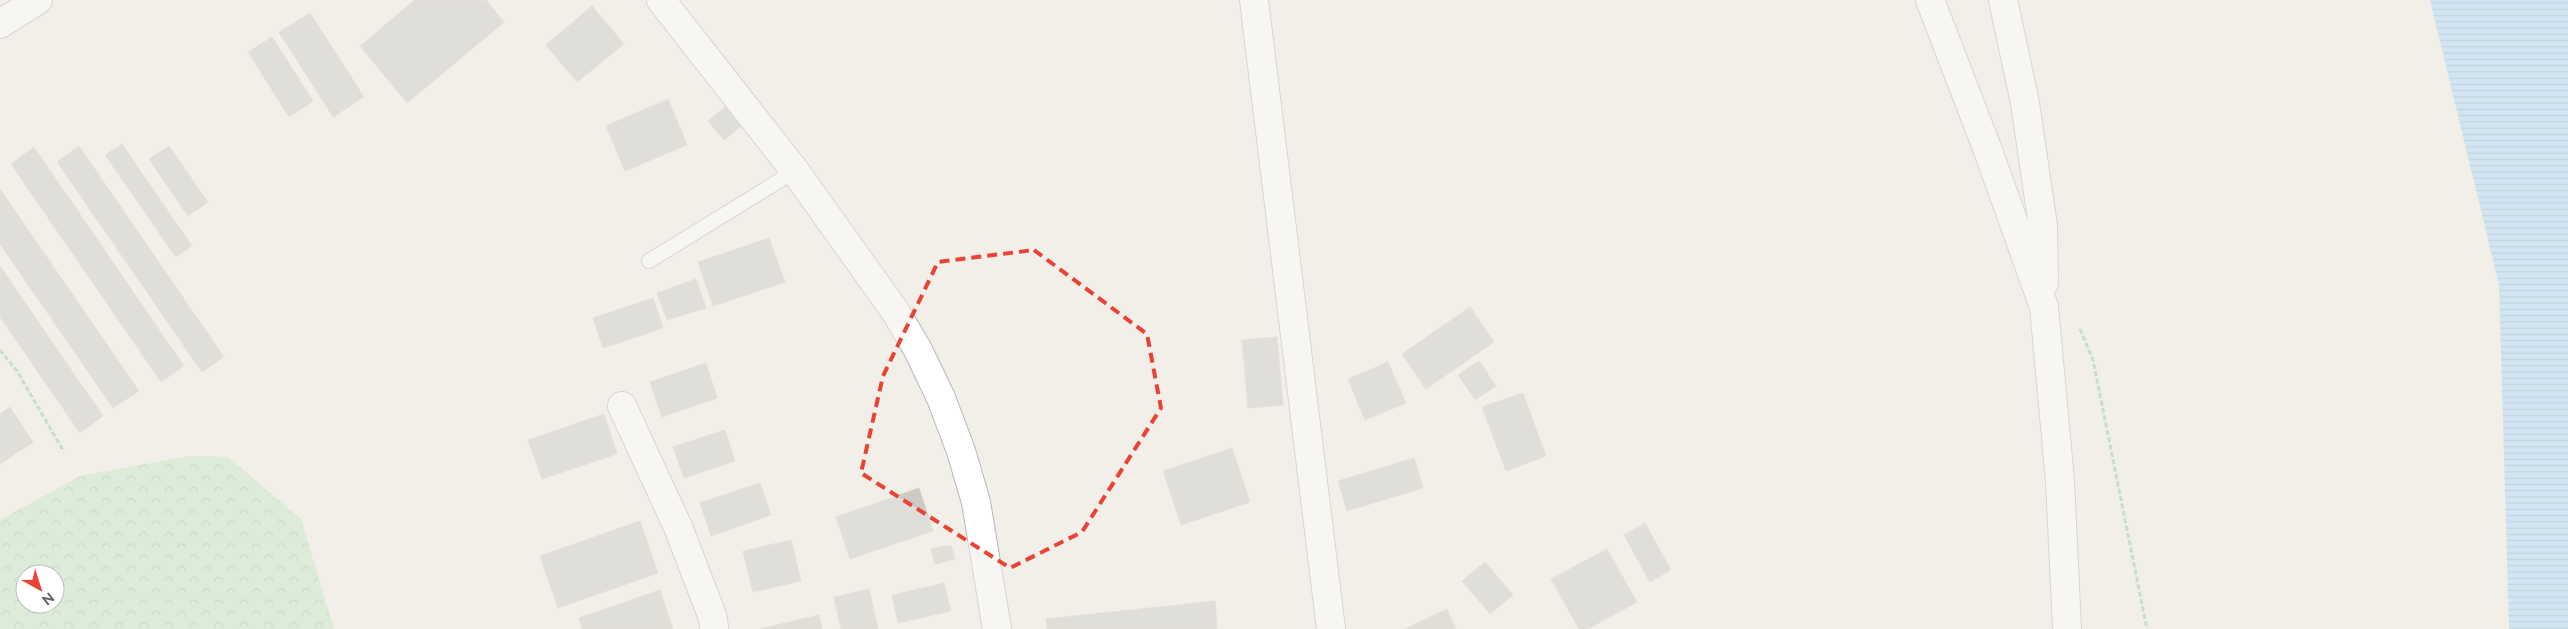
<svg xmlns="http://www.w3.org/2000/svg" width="2568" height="629" font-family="Raleway,sans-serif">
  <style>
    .forest { fill: url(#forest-crowns); fill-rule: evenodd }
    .water { fill: url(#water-rules) }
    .building { fill: #cccac5; stroke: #d6d1c6 }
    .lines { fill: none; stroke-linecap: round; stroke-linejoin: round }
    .lane-casing { stroke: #b5b8bc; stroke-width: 16 }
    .street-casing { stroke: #b5b8bc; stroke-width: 30 }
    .secondary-casing { stroke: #b6babf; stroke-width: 30 }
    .path { stroke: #9cc7a9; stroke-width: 3; stroke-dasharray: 5 2.5; stroke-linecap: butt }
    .lane { stroke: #fff; stroke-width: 14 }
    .street { stroke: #fff; stroke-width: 28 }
    .secondary { stroke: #fff; stroke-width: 28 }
    .marked { fill: none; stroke: #ea4335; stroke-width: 4; stroke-dasharray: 10 6; stroke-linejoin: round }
  </style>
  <defs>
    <pattern id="forest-crowns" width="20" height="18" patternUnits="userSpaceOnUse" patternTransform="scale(1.25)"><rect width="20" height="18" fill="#c5e8c5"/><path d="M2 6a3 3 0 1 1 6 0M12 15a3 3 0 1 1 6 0" fill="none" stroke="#a3c0a4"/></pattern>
    <pattern id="water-rules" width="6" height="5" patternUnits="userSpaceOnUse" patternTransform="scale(1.25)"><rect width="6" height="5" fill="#aadaff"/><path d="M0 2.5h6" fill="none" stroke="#8eb4d2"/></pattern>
  </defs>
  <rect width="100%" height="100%" fill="#f1efe8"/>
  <path class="forest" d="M 189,456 L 228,457 L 301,519 L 334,629 L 0,629 L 0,520 L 80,476 ZM 25,574 L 55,574 L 55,604 L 25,604 Z"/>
  <path class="water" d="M 2430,0 L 2568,0 L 2568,629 L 2509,629 L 2499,285 Z"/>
  <g class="building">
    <path d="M 415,0 L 486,0 L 504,22 L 407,103 L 360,46 Z"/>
    <path d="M 592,6 L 624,44 L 577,82 L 546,45 Z"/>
    <path d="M 310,13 L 364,97 L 333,117 L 279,32 Z"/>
    <path d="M 272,37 L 313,101 L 289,117 L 248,52 Z"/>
    <path d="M 668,99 L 687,145 L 625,171 L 606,126 Z"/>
    <path d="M 729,104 L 745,123 L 724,140 L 708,121 Z"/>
    <path d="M 122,144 L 192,246 L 176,257 L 105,155 Z"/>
    <path d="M 79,146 L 224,357 L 202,372 L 57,162 Z"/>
    <path d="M 169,146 L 208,202 L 188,216 L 149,159 Z"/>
    <path d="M 34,147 L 184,366 L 161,382 L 11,164 Z"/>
    <path d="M 0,189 L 139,391 L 113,408 L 0,244 Z"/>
    <path d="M 769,238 L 785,282 L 713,306 L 698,262 Z"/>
    <path d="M 0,266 L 103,416 L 80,433 L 0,317 Z"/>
    <path d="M 696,279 L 706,308 L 667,320 L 657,293 Z"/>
    <path d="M 653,298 L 663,328 L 603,348 L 593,318 Z"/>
    <path d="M 1470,307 L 1494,342 L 1426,389 L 1402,354 Z"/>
    <path d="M 1277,337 L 1283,405 L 1248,408 L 1242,340 Z"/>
    <path d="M 1479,361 L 1496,386 L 1475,400 L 1458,375 Z"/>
    <path d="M 1388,362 L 1406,403 L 1365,420 L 1348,379 Z"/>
    <path d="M 706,363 L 717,398 L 662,417 L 650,382 Z"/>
    <path d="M 1523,393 L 1546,456 L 1506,471 L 1482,407 Z"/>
    <path d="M 10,407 L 33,442 L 0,464 L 0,414 Z"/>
    <path d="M 604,414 L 617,454 L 542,479 L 528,440 Z"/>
    <path d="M 725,430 L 735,461 L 684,478 L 673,447 Z"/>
    <path d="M 1232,448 L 1250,502 L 1181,525 L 1163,471 Z"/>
    <path d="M 1414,458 L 1423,488 L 1347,511 L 1338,481 Z"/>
    <path d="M 760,483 L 771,515 L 711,536 L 700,503 Z"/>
    <path d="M 919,488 L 933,531 L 850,559 L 836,517 Z"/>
    <path d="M 640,521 L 658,573 L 558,608 L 540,556 Z"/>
    <path d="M 1645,523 L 1671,570 L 1650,582 L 1624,535 Z"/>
    <path d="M 791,540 L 801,581 L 753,592 L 743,551 Z"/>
    <path d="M 951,545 L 955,559 L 935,564 L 931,549 Z"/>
    <path d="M 1607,549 L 1637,602 L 1588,629 L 1579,629 L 1551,579 Z"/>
    <path d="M 1485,562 L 1513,595 L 1490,614 L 1462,581 Z"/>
    <path d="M 944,583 L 951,611 L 898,623 L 892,595 Z"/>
    <path d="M 869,589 L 878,629 L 841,629 L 834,597 Z"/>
    <path d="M 660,590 L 673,629 L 582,629 L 579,618 Z"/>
    <path d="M 1215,601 L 1217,629 L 1047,629 L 1046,619 Z"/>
    <path d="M 1447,609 L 1456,629 L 1405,629 Z"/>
    <path d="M 819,615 L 822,629 L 760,629 Z"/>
  </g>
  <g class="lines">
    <defs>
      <path id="lane" d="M 649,261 L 795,171"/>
      <g id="street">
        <path d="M 661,0 L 795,171 L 895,311 L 918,350 L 941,398 L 961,451 L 976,502 L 997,629"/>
        <path d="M 1930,0 L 1987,148 L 2044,307"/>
        <path d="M 2003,0 L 2025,103 L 2043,226 L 2044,283"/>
        <path d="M 0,24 L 38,0"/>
        <path d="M 622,406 L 678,527 L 713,618 L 714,629"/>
      </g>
      <g id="secondary">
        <path d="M 1254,0 L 1331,629"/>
        <path d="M 2044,307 L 2060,481 L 2067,629"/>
      </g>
    </defs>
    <use href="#lane" class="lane-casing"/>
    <use href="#street" class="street-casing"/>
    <use href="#secondary" class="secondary-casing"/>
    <g class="path">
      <path d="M 2080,329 L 2093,360 L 2147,629"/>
      <path d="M 0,350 L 17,371 L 64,452"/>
    </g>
    <use href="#lane" class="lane"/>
    <use href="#street" class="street"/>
    <use href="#secondary" class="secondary"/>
  </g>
  <path d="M0 0H2568V629H0ZM 1034,250 L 1147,334 L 1161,408 L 1082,532 L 1010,568 L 861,473 L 883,376 L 938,262 Z" fill="#f1efe8" fill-opacity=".55" fill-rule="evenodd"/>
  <path class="marked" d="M 1034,250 L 1147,334 L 1161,408 L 1082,532 L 1010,568 L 861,473 L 883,376 L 938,262 Z"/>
  <g transform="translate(40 589) rotate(141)"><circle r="24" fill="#ffffff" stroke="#bfc1c3"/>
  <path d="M0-4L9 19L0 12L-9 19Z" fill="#ea4335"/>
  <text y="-8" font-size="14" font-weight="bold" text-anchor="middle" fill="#5f6368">N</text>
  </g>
</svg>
